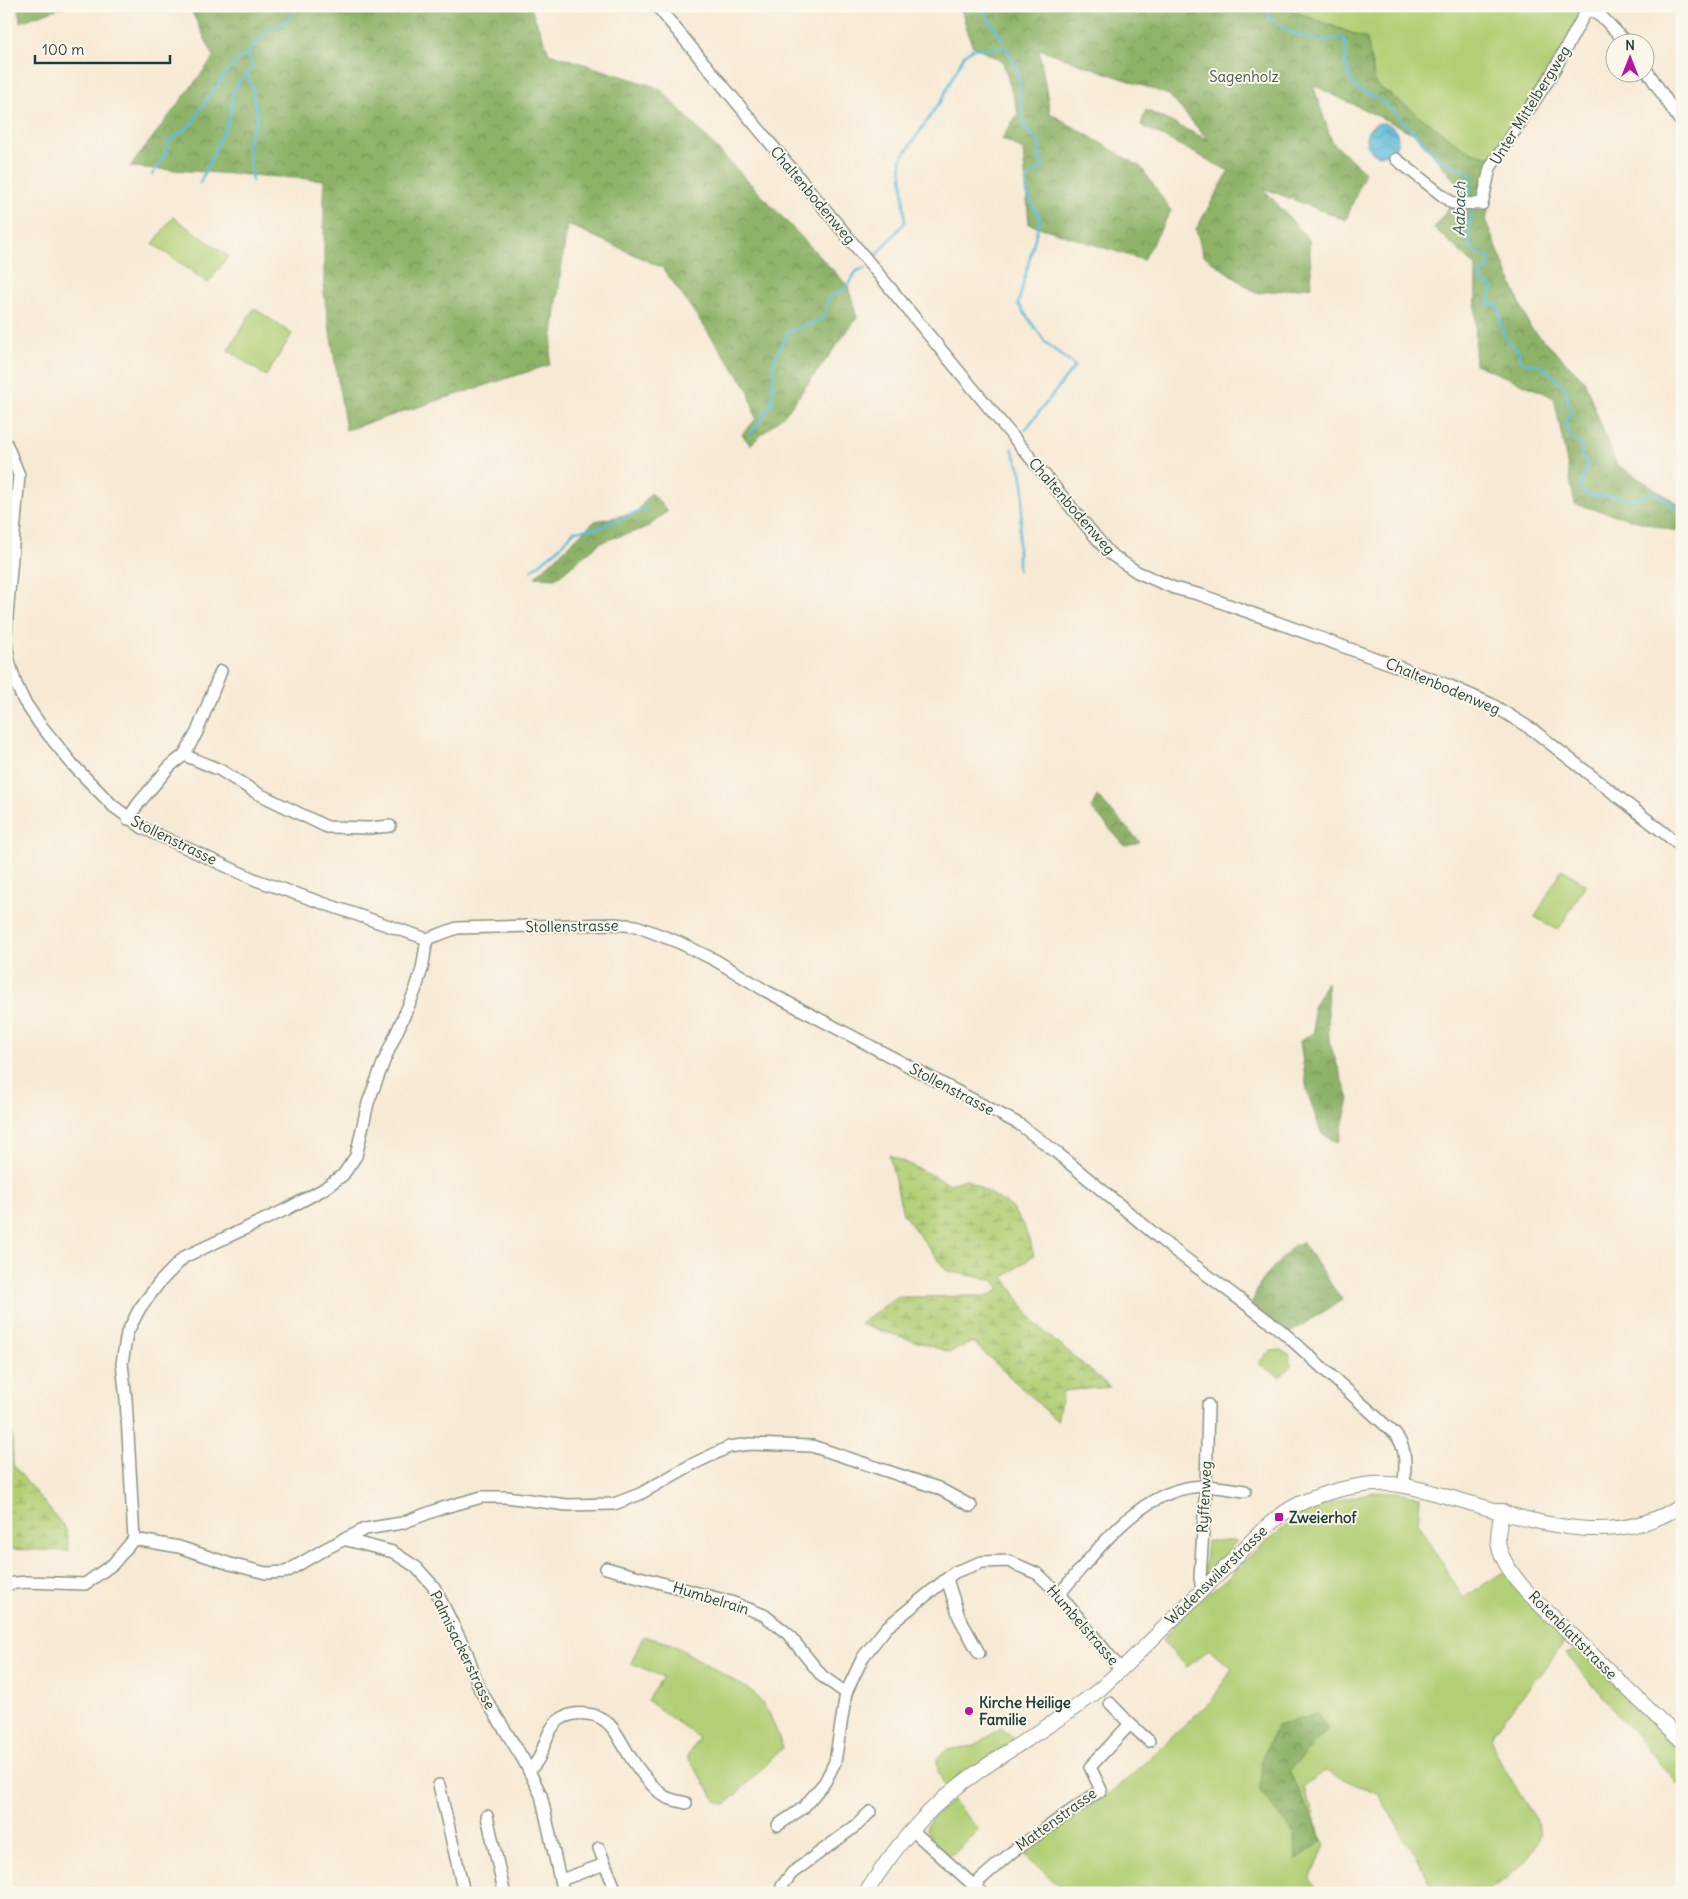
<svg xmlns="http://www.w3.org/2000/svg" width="1688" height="1899" font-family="Delius,sans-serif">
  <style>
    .green { fill: #b2cf76; stroke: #688655 }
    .forest { fill: url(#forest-crowns); stroke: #56784e }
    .wetland { fill: url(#wetland-marsh); stroke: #688655 }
    .water { fill: url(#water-waves); stroke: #3e7c87 }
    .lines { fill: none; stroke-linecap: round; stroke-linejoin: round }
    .stream { stroke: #5cbbda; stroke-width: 2.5 }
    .minor-casing { stroke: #8b9484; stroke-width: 14 }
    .tertiary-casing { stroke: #8b9484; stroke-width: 16 }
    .minor { stroke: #fff; stroke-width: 11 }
    .tertiary { stroke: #fff; stroke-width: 14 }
    .poi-dot { fill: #b5179e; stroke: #fbf7ec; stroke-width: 2 }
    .labels { text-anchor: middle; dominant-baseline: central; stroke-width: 4; stroke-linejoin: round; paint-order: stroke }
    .park-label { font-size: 15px; fill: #3c5a41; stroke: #fbf7ec }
    .street-label { font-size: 15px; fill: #1f3d34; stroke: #fbf7ec }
    .poi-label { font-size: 15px; font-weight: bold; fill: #1f3d34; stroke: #fbf7ec; text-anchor: start }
    .water-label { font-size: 16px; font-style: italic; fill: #2e5c5e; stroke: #fbf7ec }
  </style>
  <defs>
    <pattern id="forest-crowns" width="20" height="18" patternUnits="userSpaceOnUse" patternTransform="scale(1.25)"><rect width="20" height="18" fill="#8db267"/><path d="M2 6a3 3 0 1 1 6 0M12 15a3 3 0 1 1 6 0" fill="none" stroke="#739256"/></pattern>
    <pattern id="wetland-marsh" width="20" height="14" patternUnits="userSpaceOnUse" patternTransform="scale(1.25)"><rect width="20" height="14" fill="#b2cf76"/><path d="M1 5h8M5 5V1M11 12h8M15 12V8" fill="none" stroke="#90a962"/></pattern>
    <pattern id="water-waves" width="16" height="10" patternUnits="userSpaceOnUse" patternTransform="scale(1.25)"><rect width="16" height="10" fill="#5cbbda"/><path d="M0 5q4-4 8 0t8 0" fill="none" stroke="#4b99b2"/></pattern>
  </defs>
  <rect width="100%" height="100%" fill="#fbf7ec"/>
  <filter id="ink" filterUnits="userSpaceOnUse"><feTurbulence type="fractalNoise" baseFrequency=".02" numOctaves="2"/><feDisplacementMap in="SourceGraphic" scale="10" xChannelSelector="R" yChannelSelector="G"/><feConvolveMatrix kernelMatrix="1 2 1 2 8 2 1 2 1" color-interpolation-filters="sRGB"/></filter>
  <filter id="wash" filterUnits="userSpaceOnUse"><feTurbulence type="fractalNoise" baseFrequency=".0096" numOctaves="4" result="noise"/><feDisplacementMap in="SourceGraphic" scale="20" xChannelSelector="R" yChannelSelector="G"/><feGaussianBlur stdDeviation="1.12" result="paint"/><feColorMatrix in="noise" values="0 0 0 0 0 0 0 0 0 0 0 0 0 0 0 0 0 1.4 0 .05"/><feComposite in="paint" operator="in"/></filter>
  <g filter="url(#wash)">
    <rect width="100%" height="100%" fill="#f7ead5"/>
    <g class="green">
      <path d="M 1295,6 L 1589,6 L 1490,168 L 1375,84 L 1367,39 L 1298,13 Z"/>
      <path d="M 173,217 L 228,256 L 208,283 L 153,244 Z"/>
      <path d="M 254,308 L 292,334 L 266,376 L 228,350 Z"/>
      <path d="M 1562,869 L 1586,884 L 1558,930 L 1535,917 Z"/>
      <path d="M 1282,1350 L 1290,1355 L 1289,1361 L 1292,1364 L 1280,1377 L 1258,1363 L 1270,1351 Z"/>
      <path d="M 1371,1492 L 1397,1492 L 1420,1497 L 1418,1524 L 1463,1598 L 1505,1571 L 1565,1638 L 1561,1647 L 1493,1733 L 1491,1739 L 1495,1752 L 1538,1825 C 1539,1829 1540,1833 1539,1836 C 1534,1858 1499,1890 1477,1893 C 1464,1894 1450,1893 1437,1893 L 1379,1795 L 1325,1771 L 1303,1788 L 1325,1845 L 1311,1878 L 1319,1893 L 1067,1893 L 1024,1854 L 1123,1783 L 1213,1699 L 1232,1668 L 1209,1649 L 1187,1667 L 1162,1641 L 1187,1610 L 1229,1577 L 1251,1554 L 1301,1514 L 1319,1506 Z"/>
      <path d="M 1207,1541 L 1237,1541 L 1204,1576 Z"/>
      <path d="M 643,1636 L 672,1644 L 753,1692 L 769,1713 L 783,1748 L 726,1804 L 717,1802 L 687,1756 L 699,1738 L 647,1700 L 663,1677 L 631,1663 Z"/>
      <path d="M 1579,1649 L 1682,1752 L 1682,1789 L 1566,1654 Z"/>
      <path d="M 1001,1728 L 1015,1739 L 950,1786 L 944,1784 L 938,1771 L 937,1759 L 946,1750 L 974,1746 Z"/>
      <path d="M 952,1800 L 979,1830 L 958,1850 L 949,1856 L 929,1838 L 926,1828 L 930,1820 Z"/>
    </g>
    <g class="forest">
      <path d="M 18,6 L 65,6 L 20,22 Z"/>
      <path d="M 189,6 L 530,6 L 549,53 L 659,88 L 848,286 L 857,318 L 786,413 L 750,445 L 742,434 L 756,419 L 748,389 L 663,268 L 567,224 L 549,365 L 346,430 L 324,294 L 324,180 L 130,167 L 214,57 Z"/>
      <path d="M 960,6 L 1289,6 L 1298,13 L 1367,39 L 1375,84 L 1466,150 L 1495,159 L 1486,222 L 1530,327 L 1584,380 L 1616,464 L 1682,506 L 1682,533 L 1575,504 L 1554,397 L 1475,364 L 1476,266 L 1434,228 L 1462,189 L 1415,134 L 1313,85 L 1332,142 L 1365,172 L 1346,220 L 1263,188 L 1309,240 L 1312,286 L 1285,290 L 1256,293 L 1203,255 L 1196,229 L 1229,171 L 1141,125 L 1146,110 L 1208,140 L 1169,95 L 1039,49 L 1050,113 L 1141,167 L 1171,211 L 1143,260 L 1029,224 L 1023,150 L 1002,139 L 1018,113 L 1003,62 L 972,45 Z"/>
      <path d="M 651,493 L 668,511 L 646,528 L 601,542 L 556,578 L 535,577 L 595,521 L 636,513 Z"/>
      <path d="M 1097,796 L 1140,842 L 1125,846 L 1091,808 Z"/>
      <path d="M 1327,982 L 1329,1041 L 1349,1099 L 1338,1143 L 1321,1133 L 1307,1091 L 1300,1041 L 1314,1032 L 1313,1007 Z"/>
      <path d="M 1302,1242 L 1342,1300 L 1286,1335 L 1251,1305 L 1261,1281 L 1293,1246 Z"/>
      <path d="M 1317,1714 L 1328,1728 L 1289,1771 L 1323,1840 L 1296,1860 L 1295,1834 L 1260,1790 L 1262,1758 L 1277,1726 Z"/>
    </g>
    <g class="wetland">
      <path d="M 889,1155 L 950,1184 L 966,1179 L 1010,1206 L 1024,1226 L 1034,1255 L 1004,1277 L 1036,1325 L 1110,1387 L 1063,1391 L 1057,1421 L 973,1342 L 950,1352 L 860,1324 L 896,1297 L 989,1296 L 1000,1289 L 993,1280 L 947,1271 L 903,1214 Z"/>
      <path d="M 6,1427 L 12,1435 L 13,1465 L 66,1529 L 69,1551 L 6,1549 Z"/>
    </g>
    <circle class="water" cx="1382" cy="139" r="16"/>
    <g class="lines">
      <g class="stream">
        <path d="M 980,6 L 1003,40"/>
        <path d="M 1267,6 L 1270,18 L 1283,28 L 1304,37 L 1319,40 L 1343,38 L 1346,44 L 1345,61 L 1349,76 L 1356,88 L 1382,101 L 1445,163 L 1467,171 L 1472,176 L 1469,200"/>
        <path d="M 247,73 L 252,87 L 257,117 L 247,145 L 252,181"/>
        <path d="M 152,175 L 164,157 L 169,141 L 190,126 L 207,99 L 233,64 L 247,54"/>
        <path d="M 200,183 L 230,117 L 233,90 L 253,65 L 247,54 C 252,48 257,41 263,35 C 273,25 294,24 295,6"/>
        <path d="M 1471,207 C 1472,231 1457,251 1490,258 L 1488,268 L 1480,275 L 1481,282 L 1493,287 L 1487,304 L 1498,305 L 1504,337 L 1519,351 L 1520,360 L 1528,364 L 1541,365 L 1564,386 L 1571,410 L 1565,423 C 1566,426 1567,433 1569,435 C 1576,444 1584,440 1581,456 L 1587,463 L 1581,485 L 1583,493 C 1594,498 1603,495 1614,496 C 1626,498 1642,502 1652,492 L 1658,495 L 1682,513"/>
        <path d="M 874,258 L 905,222 L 901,159 L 942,99 L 964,55 L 972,49 L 1006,47 L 1018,70 L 1024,128 L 1040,143 L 1039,155 L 1043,168 C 1014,177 1030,200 1040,218 L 1018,304 L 1046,343 L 1075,366 L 1025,430"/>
        <path d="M 749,436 L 772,403 L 774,360 L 788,332 L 823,319 L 828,297 L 844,290 L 857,271 L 866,268"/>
        <path d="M 1012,448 L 1021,472 L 1024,490 L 1018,546 L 1018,570"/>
        <path d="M 531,571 L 561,546 L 574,531 L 597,528 L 648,508"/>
        <path d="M 6,1453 L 6,1454"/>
      </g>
    </g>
  </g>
  <g filter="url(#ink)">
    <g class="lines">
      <defs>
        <g id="minor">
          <path d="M 657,6 L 1109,553 L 1137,572 L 1174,588 L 1201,595 L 1323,639 L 1450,686 L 1491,704 L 1533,730 L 1682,847"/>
          <path d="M 1587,6 L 1588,9 L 1603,18 L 1626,42"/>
          <path d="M 1646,69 L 1682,124"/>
          <path d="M 1396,159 L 1452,203 L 1482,204 L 1490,168 L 1549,79 L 1589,6"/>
          <path d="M 6,443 L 19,475 L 7,616 L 6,638"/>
          <path d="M 6,642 L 9,661 L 16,684 L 24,701 L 39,723 L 73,765 L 113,806 L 143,828 L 256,880 L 427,939 L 457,928 L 614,924 L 636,926 L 678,942 L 715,960 L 766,991 L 1019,1124 L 1056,1152 L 1170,1247 L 1283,1332 L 1395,1434 C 1408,1449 1405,1467 1404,1486"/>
          <path d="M 184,755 L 220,770 L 257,793 L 327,827 L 369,828 L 390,826"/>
          <path d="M 128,819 L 138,804 L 170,766 L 184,755 L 197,732 L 221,671"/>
          <path d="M 427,939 L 422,969 L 415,991 L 384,1061 L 368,1103 L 356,1156 L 343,1175 L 322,1190 L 285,1210 L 184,1257 L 159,1283 L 140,1308 L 127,1333 L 122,1363 L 126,1399 L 134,1539 L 179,1547 L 230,1564 L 266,1573 L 286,1572 L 325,1549 L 365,1529 L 402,1523 L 442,1508 L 482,1497 L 506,1497 L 567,1505 L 614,1504 L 640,1494 L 691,1465 L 729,1447 L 750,1444 L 812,1446 L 938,1488 L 971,1506"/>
          <path d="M 343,1539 L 393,1552 L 416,1567 L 434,1587 L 467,1653 L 480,1690 L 523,1759 L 541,1795 L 563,1893"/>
          <path d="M 606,1568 L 731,1602 L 764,1615 L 788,1634 L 822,1676 L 846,1693"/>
          <path d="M 947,1579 L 959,1617 L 979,1653"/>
          <path d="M 6,1584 L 26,1582 L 85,1584 L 113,1564 L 134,1539"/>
          <path d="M 1202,1590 L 1200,1577 L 1206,1486 L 1208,1405"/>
          <path d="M 1059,1594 C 1098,1551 1141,1485 1207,1486 C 1219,1487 1232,1489 1245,1491"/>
          <path d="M 1110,1703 L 1130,1724"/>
          <path d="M 529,1770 C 547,1757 542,1728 564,1717 C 571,1714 580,1713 587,1714 C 611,1716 618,1737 629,1755 C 638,1769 651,1786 664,1796 C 670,1800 679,1801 686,1803"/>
          <path d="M 439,1785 L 464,1893"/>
          <path d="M 487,1816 L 504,1891 L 505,1893"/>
          <path d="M 778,1825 L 803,1808 L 825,1782 L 835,1762 L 846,1693 L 863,1657 L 887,1627 L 955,1572 L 982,1562 L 1008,1561 L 1038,1574 L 1059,1594 L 1121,1670"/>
          <path d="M 912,1830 L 982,1893"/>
          <path d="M 605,1864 L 614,1886"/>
          <path d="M 561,1880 L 605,1864 L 599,1848"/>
          <path d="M 974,1885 L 1012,1852 L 1101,1790 L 1090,1767 L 1130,1724 L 1149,1741"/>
          <path d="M 782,1893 L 782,1886 L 792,1873 L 857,1825 L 870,1812"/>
        </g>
        <g id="tertiary">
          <path d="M 1502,1511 C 1499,1526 1495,1542 1502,1556 C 1516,1586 1546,1610 1570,1633 C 1607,1669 1644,1705 1682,1741"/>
          <path d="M 866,1893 C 891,1852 923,1813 961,1784 C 1006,1750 1056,1724 1100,1689 C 1143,1650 1183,1608 1225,1568 C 1248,1545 1269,1519 1299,1504 C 1323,1492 1363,1482 1390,1484 C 1410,1485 1430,1492 1449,1497 C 1525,1518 1609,1553 1682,1505"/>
        </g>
      </defs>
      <use href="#minor" class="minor-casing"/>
      <use href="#tertiary" class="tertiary-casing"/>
      <use href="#minor" class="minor"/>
      <use href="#tertiary" class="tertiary"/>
    </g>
  </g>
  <g class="poi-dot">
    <rect x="1274" y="1512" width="10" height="10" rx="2.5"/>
    <circle cx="969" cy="1711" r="5"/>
  </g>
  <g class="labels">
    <g class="park-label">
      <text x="1244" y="76">Sagenholz</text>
    </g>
    <g class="street-label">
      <text transform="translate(1530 105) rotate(-58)">Unter Mittelbergweg</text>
      <text transform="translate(813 195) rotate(50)">Chaltenbodenweg</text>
      <text transform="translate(1072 506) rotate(49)">Chaltenbodenweg</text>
      <text transform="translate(1443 686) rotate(23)">Chaltenbodenweg</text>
      <text transform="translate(174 840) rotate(26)">Stollenstrasse</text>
      <text transform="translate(572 926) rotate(-1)">Stollenstrasse</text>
      <text transform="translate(952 1089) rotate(28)">Stollenstrasse</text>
      <text transform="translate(1204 1497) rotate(-87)">Ryffenweg</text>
      <text transform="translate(1216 1575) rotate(-44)">Wädenswilerstrasse</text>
      <text transform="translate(711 1598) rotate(17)">Humbelrain</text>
      <text transform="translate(1083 1625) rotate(49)">Humbelstrasse</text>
      <text transform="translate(1573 1635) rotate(45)">Rotenblattstrasse</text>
      <text transform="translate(463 1650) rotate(64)">Palmisackerstrasse</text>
      <text transform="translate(1056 1819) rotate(-36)">Mattenstrasse</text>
    </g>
    <g class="poi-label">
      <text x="1289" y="1517">Zweierhof</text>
      <text x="979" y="1702">Kirche Heilige<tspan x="979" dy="17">Familie</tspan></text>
    </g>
    <g class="water-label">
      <text transform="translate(1459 209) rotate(-89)">Aabach</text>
    </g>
  </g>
  <rect width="1688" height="1899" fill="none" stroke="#fbf7ec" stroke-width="25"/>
  <g transform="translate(1630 58)"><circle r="24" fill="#fbf7ec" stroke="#a3ada2"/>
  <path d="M0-4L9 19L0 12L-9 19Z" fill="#b5179e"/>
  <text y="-8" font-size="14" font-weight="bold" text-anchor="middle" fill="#1f3d34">N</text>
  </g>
  <path d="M35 55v8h135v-8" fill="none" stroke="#1f3d34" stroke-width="2.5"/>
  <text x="42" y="55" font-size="15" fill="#1f3d34" stroke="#fbf7ec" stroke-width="4" paint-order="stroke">100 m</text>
</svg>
